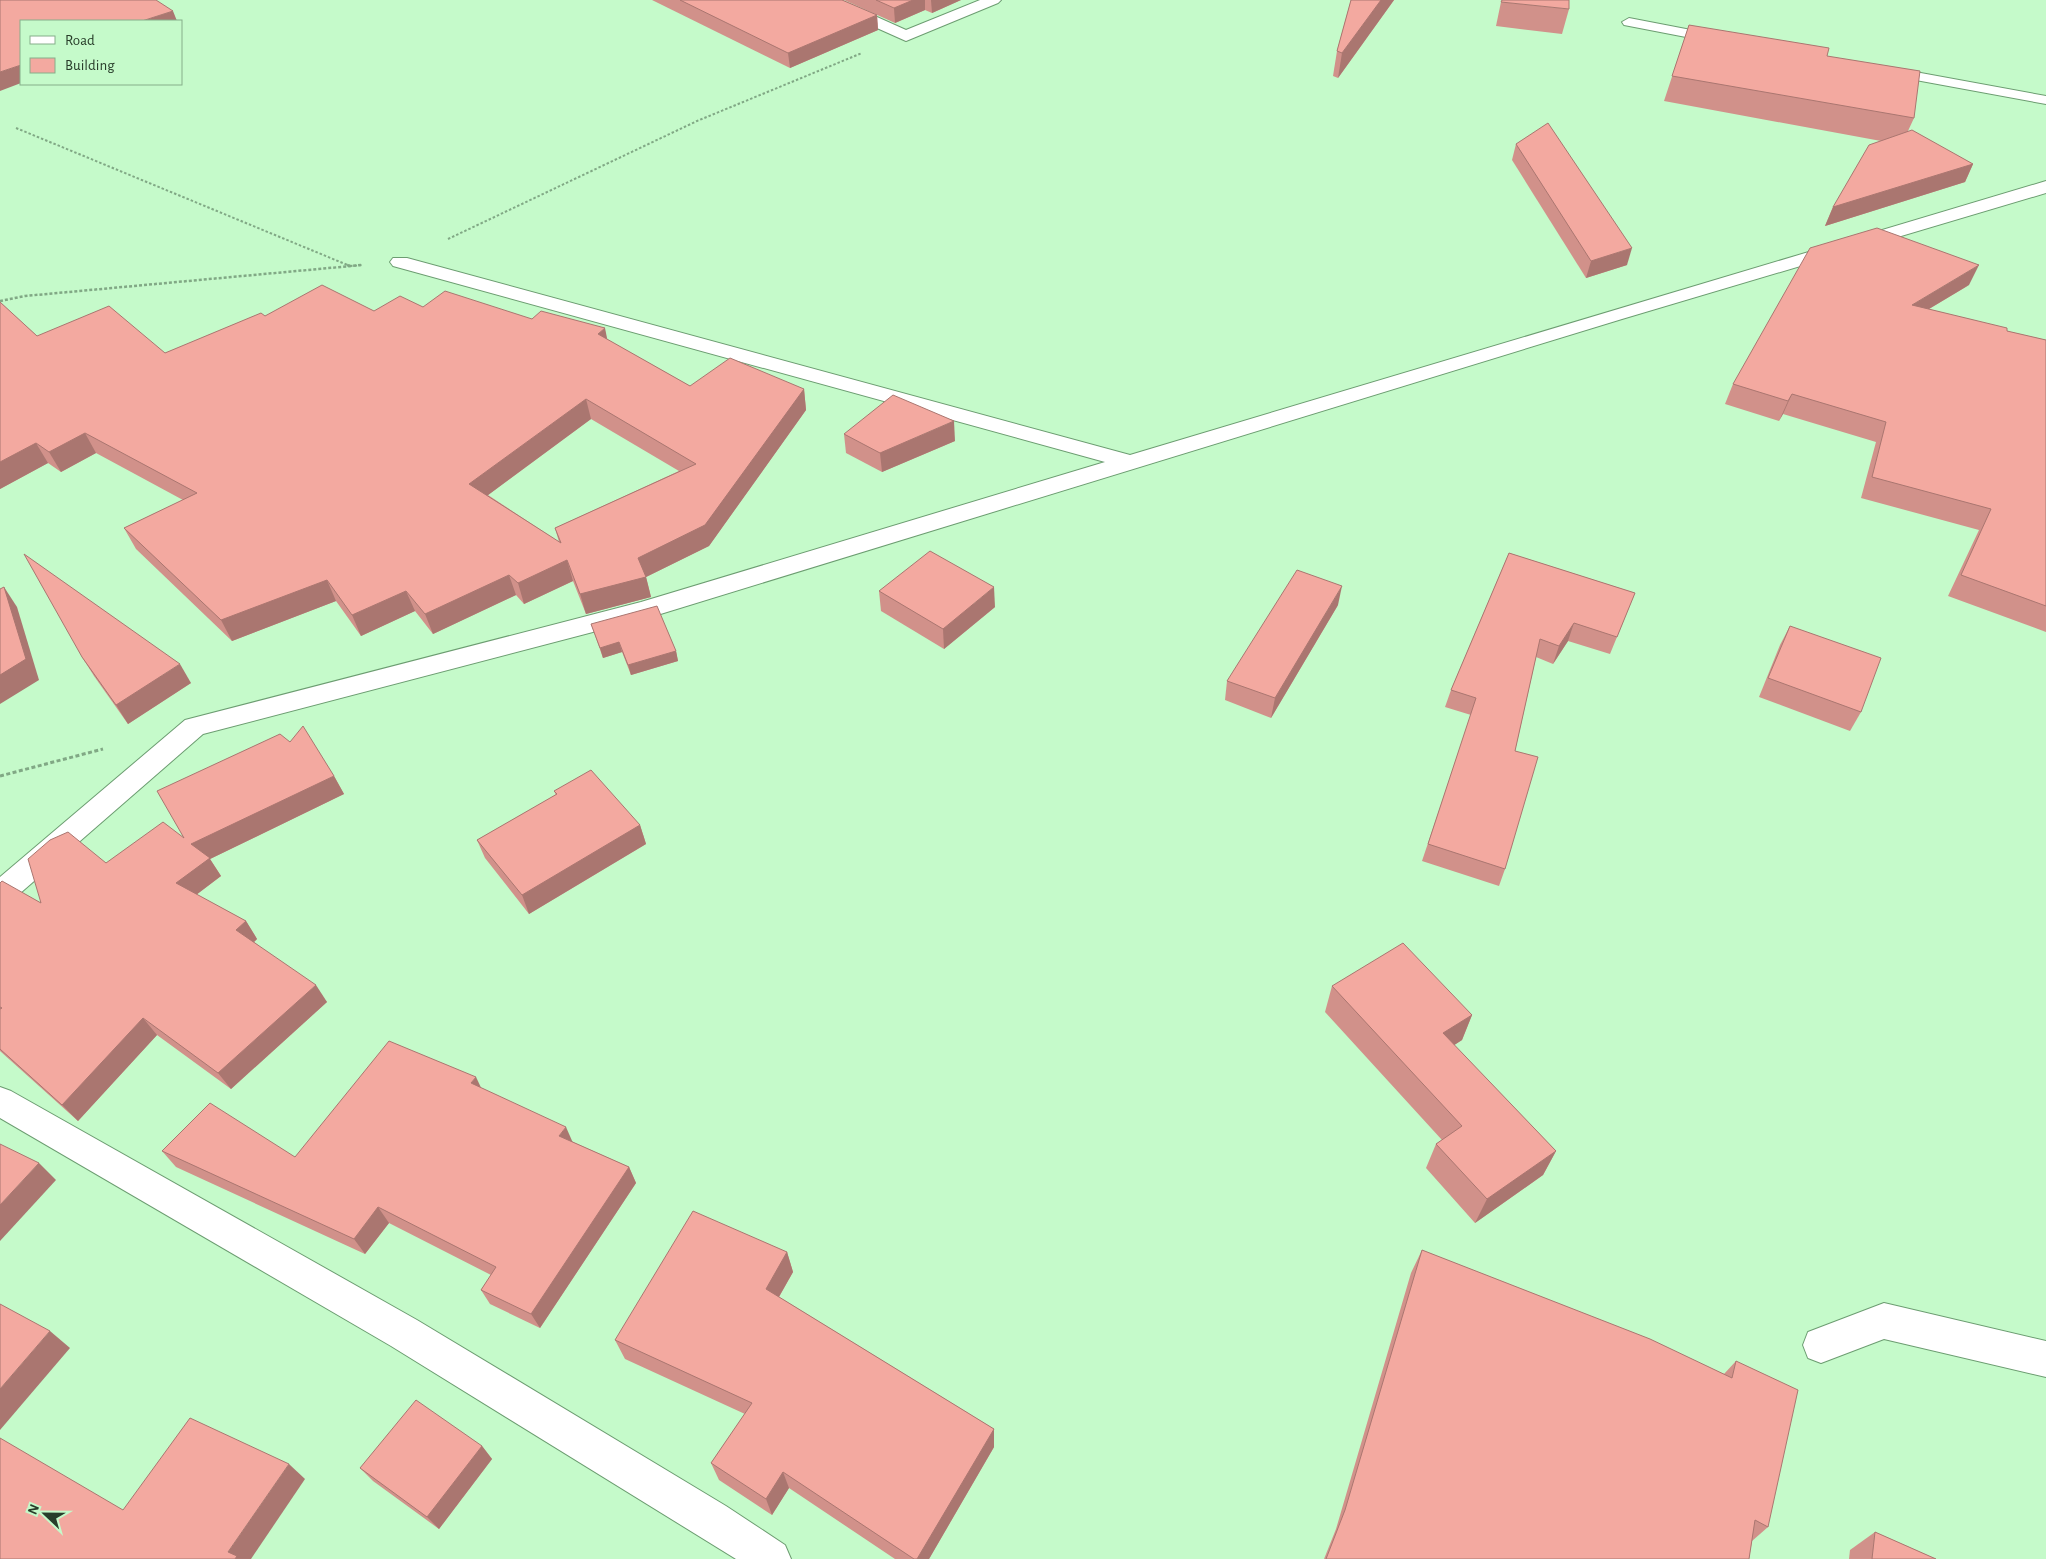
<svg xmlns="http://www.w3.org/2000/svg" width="2046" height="1559" font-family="'Alegreya Sans',sans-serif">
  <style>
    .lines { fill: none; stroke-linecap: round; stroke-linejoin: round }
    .service-casing { stroke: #6c9d71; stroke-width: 2 }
    .minor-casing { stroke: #6c9d71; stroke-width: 2 }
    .path-far2 { stroke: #81a885; stroke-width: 2; stroke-dasharray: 2.5 2; stroke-linecap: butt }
    .path-far1 { stroke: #81a885; stroke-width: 2.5; stroke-dasharray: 3 2; stroke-linecap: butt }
    .path { stroke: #81a885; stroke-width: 3; stroke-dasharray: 4 2.5; stroke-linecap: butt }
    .service { fill: #fff; fill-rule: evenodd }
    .minor { fill: #fff; fill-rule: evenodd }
    .wall { fill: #d1918a; fill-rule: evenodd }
    .shaded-wall { fill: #aa7670 }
    .building { fill: #f3a9a0; stroke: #aa7670; fill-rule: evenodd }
  </style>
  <rect width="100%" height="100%" fill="#c5faca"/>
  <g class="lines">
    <defs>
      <g id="service">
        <path d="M 1629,18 L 1717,35 L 1724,39 L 1717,43 L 1624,25 L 1622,22 Z"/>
        <path d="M 1888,67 L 2046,96 L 2046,104 L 1883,74 L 1881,71 Z"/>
      </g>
      <g id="minor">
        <path d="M 818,0 L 839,0 L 906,30 L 980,0 L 1001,0 L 998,3 L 906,41 L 821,3 Z"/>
        <path d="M 2046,181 L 2046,193 L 1622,319 L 654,616 L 203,734 L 10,902 L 0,906 L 0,877 L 185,720 L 641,602 L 1105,462 L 393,266 L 390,262 L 393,258 L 407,258 L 1130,455 Z"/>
        <path d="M 0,1087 L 11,1091 L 417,1320 L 726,1506 L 785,1545 L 791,1559 L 736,1559 L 391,1346 L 0,1118 Z"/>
        <path d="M 1884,1303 L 2046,1341 L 2046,1377 L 1884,1339 L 1821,1363 L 1808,1358 L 1803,1345 L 1808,1332 Z"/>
      </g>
    </defs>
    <use href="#service" class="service-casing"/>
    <use href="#minor" class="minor-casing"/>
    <g class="path-far2">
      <path d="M 16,128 L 350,266"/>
      <path d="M 448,239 L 697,121 L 862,53"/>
      <path d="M 350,266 L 362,265"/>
    </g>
    <g class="path-far1">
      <path d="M 347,265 L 350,266"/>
      <path d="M 0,301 L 25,296 L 362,265"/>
    </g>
    <path class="path" d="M 0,776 L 103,749"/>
    <use href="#service" class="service"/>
    <use href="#minor" class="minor"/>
  </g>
  <g class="wall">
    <path d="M 652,0 L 842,0 L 877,15 L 878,30 L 790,68 Z"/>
    <path d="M 844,0 L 961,0 L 932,13 L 925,10 L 895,23 Z"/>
    <path d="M 1351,0 L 1394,0 L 1338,78 L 1333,76 L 1337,51 Z"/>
    <path d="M 1501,2 L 1569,9 L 1562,34 L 1496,26 Z"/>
    <path d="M 1689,25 L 1827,56 L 1914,118 L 1908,131 L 1973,164 L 1965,182 L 1825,226 L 1833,207 L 1881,141 L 1664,101 Z"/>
    <path d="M 1516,144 L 1627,265 L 1586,278 L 1512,160 Z"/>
    <path d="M 1969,285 L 1929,309 L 2007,331 L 2046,340 L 2046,632 L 1948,596 L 1979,530 L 1861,498 L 1876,442 L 1783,414 L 1779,421 L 1725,404 L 1733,384 Z"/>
    <path d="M 0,302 L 37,336 L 165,353 L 265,316 L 374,311 L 423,307 L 532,319 L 608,340 L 690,386 L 804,389 L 806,410 L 709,546 L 646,577 L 651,597 L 586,614 L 573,581 L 524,604 L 516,595 L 433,634 L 415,611 L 361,636 L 336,601 L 232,641 L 136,549 L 124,528 L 183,500 L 96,453 L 61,472 L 48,463 L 0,489 ZM 591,419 L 679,471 L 555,528 L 559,542 L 488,495 Z"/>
    <path d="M 844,434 L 955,441 L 882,472 L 846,453 Z"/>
    <path d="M 1509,553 L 1635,593 L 1610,654 L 1568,641 L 1553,664 L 1536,657 L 1515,751 L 1505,869 L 1499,886 L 1422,861 L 1471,715 L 1445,707 L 1451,690 Z"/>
    <path d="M 879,591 L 995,607 L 944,649 L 881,611 Z"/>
    <path d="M 1338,605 L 1271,718 L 1225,700 L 1227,681 Z"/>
    <path d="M 591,624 L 676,651 L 678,661 L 631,675 L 622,652 L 603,658 Z"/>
    <path d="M 1790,626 L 1861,712 L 1850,731 L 1759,697 L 1780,645 Z"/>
    <path d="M 82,657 L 191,683 L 128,724 L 94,676 Z"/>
    <path d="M 334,776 L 344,794 L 210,859 L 221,876 L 196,895 L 246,921 L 257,939 L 254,942 L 327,1002 L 231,1089 L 157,1035 L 78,1121 L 0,1051 L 0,883 L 41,903 L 106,863 L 184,838 Z"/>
    <path d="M 554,791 L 640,825 L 646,844 L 529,914 L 485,858 L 477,840 L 556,795 Z"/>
    <path d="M 1332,986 L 1472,1015 L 1462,1040 L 1454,1045 L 1556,1151 L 1543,1175 L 1475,1223 L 1426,1168 L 1436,1144 L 1442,1140 L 1325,1012 Z"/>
    <path d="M 482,1088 L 573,1142 L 629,1167 L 636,1183 L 540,1328 L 490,1304 L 481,1290 L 491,1275 L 389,1223 L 365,1254 L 176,1167 L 162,1151 L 295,1157 Z"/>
    <path d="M 1422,1250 L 1724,1374 L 1736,1361 L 1768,1527 L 1752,1541 L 1749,1559 L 1324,1559 L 1336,1529 L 1411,1273 Z"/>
    <path d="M 787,1252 L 793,1272 L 779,1297 L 994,1429 L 994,1447 L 929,1559 L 895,1559 L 789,1488 L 772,1515 L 719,1480 L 711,1463 L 745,1414 L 625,1359 L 615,1340 Z"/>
    <path d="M 482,1446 L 492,1459 L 439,1529 L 373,1481 L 360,1468 Z"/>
    <path d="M 1875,1532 L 1936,1559 L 1849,1559 L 1850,1550 Z"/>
  </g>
  <g class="shaded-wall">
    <path d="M 913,0 L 925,0 L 925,10 L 895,23 L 894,8 Z"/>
    <path d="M 931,0 L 961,0 L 932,13 Z"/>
    <path d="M 1381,0 L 1394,0 L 1338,78 L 1342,53 Z"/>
    <path d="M 173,11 L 177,21 L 142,21 Z"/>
    <path d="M 877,15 L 878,30 L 790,68 L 788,53 Z"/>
    <path d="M 21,65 L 21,83 L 0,91 L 0,72 Z"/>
    <path d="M 1973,164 L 1965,182 L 1825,226 L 1833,207 Z"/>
    <path d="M 1632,248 L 1627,265 L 1586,278 L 1591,261 Z"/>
    <path d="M 1979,265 L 1969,285 L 1902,325 L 1912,305 Z"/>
    <path d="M 605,328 L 609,348 L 598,334 Z"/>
    <path d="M 804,389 L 806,410 L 709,546 L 646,577 L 651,597 L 586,614 L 580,594 L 638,558 Z"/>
    <path d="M 1792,394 L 1783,414 L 1779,421 L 1788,401 Z"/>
    <path d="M 586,399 L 591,419 L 476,504 L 469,484 Z"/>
    <path d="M 954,421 L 955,441 L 882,472 L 880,453 Z"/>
    <path d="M 85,433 L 96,453 L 61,472 L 49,452 Z"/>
    <path d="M 36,443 L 48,463 L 0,489 L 0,462 Z"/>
    <path d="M 567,560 L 573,581 L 524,604 L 518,583 Z"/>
    <path d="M 509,575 L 516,595 L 433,634 L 425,614 Z"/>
    <path d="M 327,580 L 336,601 L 232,641 L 221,620 Z"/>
    <path d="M 1342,586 L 1338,605 L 1271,718 L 1275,698 Z"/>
    <path d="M 4,587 L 17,607 L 39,680 L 0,704 L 0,675 Z"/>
    <path d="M 994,587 L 995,607 L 944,649 L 943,629 Z"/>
    <path d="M 406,591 L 415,611 L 361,636 L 352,615 Z"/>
    <path d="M 1574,623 L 1568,641 L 1553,664 L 1559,646 Z"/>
    <path d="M 619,642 L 622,652 L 603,658 L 600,648 Z"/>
    <path d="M 676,651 L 678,661 L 631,675 L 628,665 Z"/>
    <path d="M 180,664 L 191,683 L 128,724 L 116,705 Z"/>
    <path d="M 334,776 L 344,794 L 210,859 L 221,876 L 188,901 L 176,883 L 191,844 Z"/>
    <path d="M 640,825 L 646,844 L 529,914 L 522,895 Z"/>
    <path d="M 246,921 L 257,939 L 248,948 L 236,930 Z"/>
    <path d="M 316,985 L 327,1002 L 231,1089 L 218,1073 Z"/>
    <path d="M 1472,1015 L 1462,1040 L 1433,1059 L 1443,1033 Z"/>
    <path d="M 143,1018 L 157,1035 L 78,1121 L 62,1105 Z"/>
    <path d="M 476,1077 L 484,1094 L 471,1083 Z"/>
    <path d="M 566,1127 L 573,1143 L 559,1136 Z"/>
    <path d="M 1556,1151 L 1543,1175 L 1475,1223 L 1487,1199 Z"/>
    <path d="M 39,1163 L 56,1180 L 0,1241 L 0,1205 Z"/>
    <path d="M 629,1167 L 636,1183 L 540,1328 L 531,1314 Z"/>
    <path d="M 378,1207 L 389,1223 L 365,1254 L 354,1239 Z"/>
    <path d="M 787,1252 L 793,1272 L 772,1309 L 766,1289 Z"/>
    <path d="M 50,1331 L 70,1348 L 0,1430 L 0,1389 Z"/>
    <path d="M 994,1429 L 994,1447 L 929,1559 L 917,1559 Z"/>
    <path d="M 482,1446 L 492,1459 L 439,1529 L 427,1517 Z"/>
    <path d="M 289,1464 L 305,1479 L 251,1559 L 235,1559 L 228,1552 Z"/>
    <path d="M 783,1472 L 789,1488 L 772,1515 L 766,1499 Z"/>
  </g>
  <g class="building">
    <path d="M 0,0 L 156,0 L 173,11 L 142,21 L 21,21 L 21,65 L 0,72 Z"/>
    <path d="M 680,0 L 842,0 L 877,15 L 788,53 Z"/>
    <path d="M 876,0 L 913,0 L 894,8 Z"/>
    <path d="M 1351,0 L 1381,0 L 1342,53 L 1337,51 Z"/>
    <path d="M 1502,0 L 1569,0 L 1569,9 L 1501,2 Z"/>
    <path d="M 1689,25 L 1829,48 L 1827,56 L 1920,71 L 1914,118 L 1672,76 Z"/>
    <path d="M 1548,123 L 1632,248 L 1591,261 L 1516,144 Z"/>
    <path d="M 1912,130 L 1973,164 L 1833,207 L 1869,145 Z"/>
    <path d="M 1877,228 L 1979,265 L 1912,305 L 2007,328 L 2007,331 L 2046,340 L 2046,606 L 1961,575 L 1991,509 L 1872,477 L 1886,422 L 1792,394 L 1788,401 L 1733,384 L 1810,248 Z"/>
    <path d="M 322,285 L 374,311 L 400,296 L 423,307 L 445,291 L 532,319 L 541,311 L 605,328 L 598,334 L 690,386 L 730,358 L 804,389 L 705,525 L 638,558 L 646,577 L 580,594 L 567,560 L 518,583 L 509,575 L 425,614 L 406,591 L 352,615 L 327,580 L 221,620 L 124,528 L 197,493 L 85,433 L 49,452 L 36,443 L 0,462 L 0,302 L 37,336 L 109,306 L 165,353 L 261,313 L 265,316 ZM 586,399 L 696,464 L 555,528 L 561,543 L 469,484 Z"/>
    <path d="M 893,395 L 954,421 L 880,453 L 844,434 Z"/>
    <path d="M 930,551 L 994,587 L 943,629 L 879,591 Z"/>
    <path d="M 1509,553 L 1635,593 L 1617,637 L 1574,623 L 1559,646 L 1540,639 L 1515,751 L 1538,757 L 1505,869 L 1428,844 L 1476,698 L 1451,690 Z"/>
    <path d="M 24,554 L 180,664 L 116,705 L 82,657 Z"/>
    <path d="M 1297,570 L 1342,586 L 1275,698 L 1227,681 Z"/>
    <path d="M 4,587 L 26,659 L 0,675 L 0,589 Z"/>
    <path d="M 657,606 L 676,651 L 628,665 L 619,642 L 600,648 L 591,624 Z"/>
    <path d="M 1790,626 L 1881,658 L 1861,712 L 1768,678 Z"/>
    <path d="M 303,726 L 334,776 L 191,844 L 210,858 L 176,883 L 246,921 L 236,930 L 316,985 L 218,1073 L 143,1018 L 62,1105 L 0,1049 L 0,1009 L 2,1008 L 0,1007 L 0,883 L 2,881 L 41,903 L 28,859 L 50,840 L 68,832 L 106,863 L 163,822 L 184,838 L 157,791 L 280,734 L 290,742 Z"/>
    <path d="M 591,770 L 640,825 L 522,895 L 477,840 L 557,794 L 554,791 Z"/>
    <path d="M 1403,943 L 1472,1015 L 1443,1033 L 1556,1151 L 1487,1199 L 1436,1144 L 1462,1126 L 1332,986 Z"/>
    <path d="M 389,1041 L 476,1077 L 471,1083 L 566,1127 L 559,1136 L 629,1167 L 531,1314 L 481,1290 L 496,1267 L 378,1207 L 354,1239 L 162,1151 L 210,1103 L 295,1157 Z"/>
    <path d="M 0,1144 L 39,1163 L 0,1205 Z"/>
    <path d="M 693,1211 L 787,1252 L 766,1289 L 994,1429 L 917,1559 L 914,1559 L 783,1472 L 766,1499 L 711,1463 L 752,1403 L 615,1340 Z"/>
    <path d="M 1422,1250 L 1650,1339 L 1732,1378 L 1736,1361 L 1798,1390 L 1768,1527 L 1755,1520 L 1749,1559 L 1326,1559 L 1345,1510 Z"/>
    <path d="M 0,1304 L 50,1331 L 0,1389 Z"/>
    <path d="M 416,1400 L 482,1446 L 427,1517 L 360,1468 Z"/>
    <path d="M 190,1418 L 289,1464 L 228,1552 L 237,1556 L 235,1559 L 0,1559 L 0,1438 L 123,1510 Z"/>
    <path d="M 1875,1532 L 1936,1559 L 1872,1559 Z"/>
  </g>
  <rect x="20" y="20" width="162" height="65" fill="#c5faca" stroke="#86ae8a"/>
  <rect x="30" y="36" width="25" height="8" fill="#ffffff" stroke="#86ae8a"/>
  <text x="65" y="45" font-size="15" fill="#283d2a">Road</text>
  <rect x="30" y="58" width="25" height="15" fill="#f3a9a0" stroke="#86ae8a"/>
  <text x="65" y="70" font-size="15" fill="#283d2a">Building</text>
  <g transform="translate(45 1514) rotate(292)" stroke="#c5faca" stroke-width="4" paint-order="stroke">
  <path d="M0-4L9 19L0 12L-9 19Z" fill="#283d2a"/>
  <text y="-8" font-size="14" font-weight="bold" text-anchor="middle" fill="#283d2a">N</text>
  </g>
</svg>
